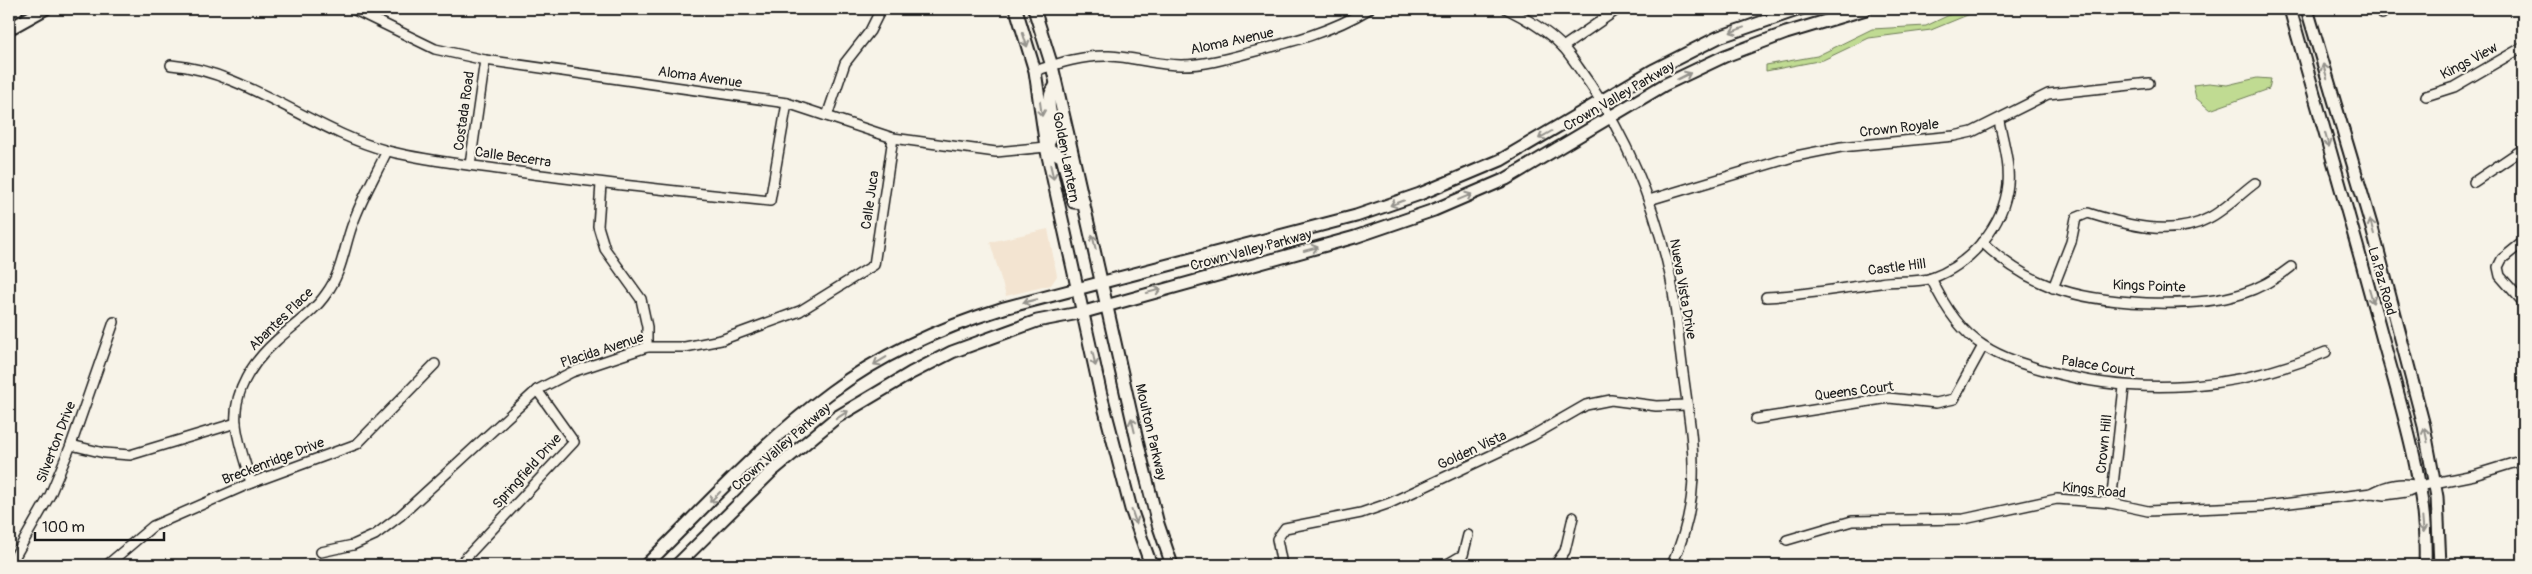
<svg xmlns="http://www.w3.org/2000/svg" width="2532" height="574" font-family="Pangolin,sans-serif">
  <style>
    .built { fill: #f3e4d1 }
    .green { fill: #c0db92; stroke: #6e7c57 }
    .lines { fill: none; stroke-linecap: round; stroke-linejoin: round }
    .minor-casing { stroke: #1c1c1c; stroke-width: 12 }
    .major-casing { stroke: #1c1c1c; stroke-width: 15 }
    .minor { stroke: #f7f3e8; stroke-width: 9 }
    .major { stroke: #f7f3e8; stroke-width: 11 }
    .oneway { stroke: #94928c }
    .labels { text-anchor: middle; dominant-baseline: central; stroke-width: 4; stroke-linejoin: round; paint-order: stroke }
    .street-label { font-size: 14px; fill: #1c1c1c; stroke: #f7f3e8 }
  </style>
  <rect width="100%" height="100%" fill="#f7f3e8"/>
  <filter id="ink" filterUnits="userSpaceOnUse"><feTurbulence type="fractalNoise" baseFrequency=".02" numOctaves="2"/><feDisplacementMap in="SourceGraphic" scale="10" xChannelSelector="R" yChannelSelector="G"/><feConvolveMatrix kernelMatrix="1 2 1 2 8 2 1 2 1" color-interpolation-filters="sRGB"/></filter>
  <g filter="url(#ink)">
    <path class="built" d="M 1048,229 L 1057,276 L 1051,285 L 1006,296 L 990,242 Z"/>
    <g class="green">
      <path d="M 1962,9 L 1982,9 L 1931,30 L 1869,38 L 1823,60 L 1766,71 L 1766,65 L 1817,56 L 1872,29 L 1926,26 Z"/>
      <path d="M 2257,78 L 2271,79 L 2269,89 L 2210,110 L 2196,98 L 2193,85 L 2209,83 L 2227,85 Z"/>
    </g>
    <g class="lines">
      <defs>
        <g id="minor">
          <path d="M 1507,9 C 1527,19 1548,31 1563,47 C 1573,58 1581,72 1590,84 C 1629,142 1655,206 1670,275 C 1676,304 1678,335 1682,365 C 1692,443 1705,490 1672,565"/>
          <path d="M 355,10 L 435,49 L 485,60 L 787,103 L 893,138 L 996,152 L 1046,147"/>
          <path d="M 2382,14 L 2387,9"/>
          <path d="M 1563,47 L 1618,9"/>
          <path d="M 171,65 C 246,71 314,132 388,151 C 427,161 470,165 511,171 C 597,183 683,192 770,201 L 787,103"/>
          <path d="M 1035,71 C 1059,63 1084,55 1109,56 C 1134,57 1157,65 1181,65 C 1204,65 1226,59 1248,53 C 1291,42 1331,32 1369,9"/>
          <path d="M 2426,96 L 2454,87 L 2523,47"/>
          <path d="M 827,116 L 845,63 L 870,31 L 881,9"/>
          <path d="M 470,165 L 485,60"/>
          <path d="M 2474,182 L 2523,149"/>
          <path d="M 601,184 L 598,226 L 605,249 L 641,299 L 647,327 L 647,347"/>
          <path d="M 1649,200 L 1796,156 L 1841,147 L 1954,136 L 1972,132 L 2048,94 L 2149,83"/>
          <path d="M 1982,242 C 2003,262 2025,277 2052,287 C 2100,305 2192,309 2241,294 C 2260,288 2276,279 2291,267"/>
          <path d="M 2523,242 L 2502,259 L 2498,267 L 2500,276 L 2523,302"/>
          <path d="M 1931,278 C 1943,304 1959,331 1984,346 C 2002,358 2026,365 2047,371 C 2140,397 2237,390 2326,352"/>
          <path d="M 2053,288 L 2071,242 L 2076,218 L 2088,213 C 2126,225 2172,238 2209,218 C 2225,210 2240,194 2255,183"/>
          <path d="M 1766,297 C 1805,295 1842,288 1880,283 C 1896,280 1917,283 1932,278 C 1971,264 2004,225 2008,184 C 2010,163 2003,141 1999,121"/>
          <path d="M 1756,419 L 1889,398 L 1936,403 L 1954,399 L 1983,346"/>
          <path d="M 71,445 L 104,453 L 130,455 L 236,423"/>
          <path d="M 251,483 C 246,464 238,444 236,424 C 233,391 253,362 276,341 C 292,326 313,313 326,294 C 342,273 344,247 353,223 C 362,198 376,174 387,151"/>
          <path d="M 2372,493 C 2388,484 2401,482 2419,486"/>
          <path d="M 2111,503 L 2124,387"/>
          <path d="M 1787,540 L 1852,521 L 1964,519 L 2057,499 L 2111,503 L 2148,511 L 2265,506 L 2372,493 L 2385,495 L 2406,492 L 2419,486 L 2474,475 L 2523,460"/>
          <path d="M 321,552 L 353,545 L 375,535 L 400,516 L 537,390 L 572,372 L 647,347 L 685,347 L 721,340 L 800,311 L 874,265 L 893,138"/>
          <path d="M 10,565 L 50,495 L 71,445 L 114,322"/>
          <path d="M 107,565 L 153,526 L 251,483 L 357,444 L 435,364"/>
          <path d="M 459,565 L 574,442 L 537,390"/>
          <path d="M 1282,565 L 1277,539 L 1285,528 L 1361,513 L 1390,503 L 1532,436 L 1586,405 L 1611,400 L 1656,406 L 1687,405"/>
          <path d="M 1446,565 L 1463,555 L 1468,535"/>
          <path d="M 1555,565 L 1565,551 L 1573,517"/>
        </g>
        <g id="major">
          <path d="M 1016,9 L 1035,71 L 1046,147 L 1101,395 L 1131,509 L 1151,565"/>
          <path d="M 1034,9 L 1052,66 L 1069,139 L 1139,449 L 1158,524 L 1172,565"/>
          <path d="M 2290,9 C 2321,119 2353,229 2383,340 C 2403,413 2428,488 2425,565"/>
          <path d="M 2307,9 L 2372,228 L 2424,426 L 2437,497 L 2440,565"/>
          <path d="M 9,14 L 17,9"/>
          <path d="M 9,29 L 45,9"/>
          <path d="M 1046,147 L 1062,157 L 1074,202 L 1084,203"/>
          <path d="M 1046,147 C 1063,123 1045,116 1050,97 C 1050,93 1054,89 1055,86"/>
          <path d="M 646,565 C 706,506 763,442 831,392 C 883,353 943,327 1004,308 L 1356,216 L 1420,194 L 1501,160 L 1652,71 L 1719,37 L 1800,9"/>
          <path d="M 677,565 L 772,471 L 837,417 L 911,373 L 952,352 L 1037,321 L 1084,312 L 1355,237 L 1434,210 L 1506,179 L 1664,85 L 1725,56 L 1786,33 L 1866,9"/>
        </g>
      </defs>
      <use href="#minor" class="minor-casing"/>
      <use href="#major" class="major-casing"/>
      <use href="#minor" class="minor"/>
      <use href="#major" class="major"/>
    </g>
    <defs><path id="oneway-shaft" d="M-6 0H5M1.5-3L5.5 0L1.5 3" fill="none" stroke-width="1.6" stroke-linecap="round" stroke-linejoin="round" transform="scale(1.25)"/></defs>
    <g class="oneway">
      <use href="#oneway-shaft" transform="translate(1737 30) rotate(160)"/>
      <use href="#oneway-shaft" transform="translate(1025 40) rotate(72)"/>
      <use href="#oneway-shaft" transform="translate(2325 71) rotate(-107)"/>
      <use href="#oneway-shaft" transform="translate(1684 76) rotate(-26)"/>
      <use href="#oneway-shaft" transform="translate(1041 109) rotate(82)"/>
      <use href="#oneway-shaft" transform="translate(1545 135) rotate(150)"/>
      <use href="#oneway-shaft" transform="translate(2327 140) rotate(74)"/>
      <use href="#oneway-shaft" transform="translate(1052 172) rotate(77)"/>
      <use href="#oneway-shaft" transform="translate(1465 197) rotate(-23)"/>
      <use href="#oneway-shaft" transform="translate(1397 203) rotate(160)"/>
      <use href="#oneway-shaft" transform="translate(2372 227) rotate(-105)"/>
      <use href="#oneway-shaft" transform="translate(1094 242) rotate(-103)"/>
      <use href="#oneway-shaft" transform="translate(1311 249) rotate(-15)"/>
      <use href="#oneway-shaft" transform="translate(1154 291) rotate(-15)"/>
      <use href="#oneway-shaft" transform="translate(2371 296) rotate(74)"/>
      <use href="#oneway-shaft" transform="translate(1030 301) rotate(166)"/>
      <use href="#oneway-shaft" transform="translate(1094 359) rotate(78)"/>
      <use href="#oneway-shaft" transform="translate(880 361) rotate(149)"/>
      <use href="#oneway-shaft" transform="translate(842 415) rotate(-33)"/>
      <use href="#oneway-shaft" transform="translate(1133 425) rotate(-103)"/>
      <use href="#oneway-shaft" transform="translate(2426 435) rotate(-102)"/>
      <use href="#oneway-shaft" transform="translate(715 497) rotate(135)"/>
      <use href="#oneway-shaft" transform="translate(1134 517) rotate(71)"/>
      <use href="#oneway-shaft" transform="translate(2423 525) rotate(85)"/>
    </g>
  </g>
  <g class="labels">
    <g class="street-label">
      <text transform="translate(1232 41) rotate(-12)">Aloma Avenue</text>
      <text transform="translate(2469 61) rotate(-28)">Kings View</text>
      <text transform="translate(700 77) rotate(8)">Aloma Avenue</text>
      <text transform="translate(1619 96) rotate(-30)">Crown Valley Parkway</text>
      <text transform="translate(464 111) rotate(-82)">Costada Road</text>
      <text transform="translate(1899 128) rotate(-6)">Crown Royale</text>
      <text transform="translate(513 157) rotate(8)">Calle Becerra</text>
      <text transform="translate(1066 157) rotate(79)">Golden Lantern</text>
      <text transform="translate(870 200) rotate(-82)">Calle Juca</text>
      <text transform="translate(1251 250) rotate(-15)">Crown Valley Parkway</text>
      <text transform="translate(1897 267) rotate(-7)">Castle Hill</text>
      <text transform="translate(2382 281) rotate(74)">La Paz Road</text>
      <text transform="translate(2149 286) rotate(2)">Kings Pointe</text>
      <text transform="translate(1683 289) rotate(80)">Nueva Vista Drive</text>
      <text transform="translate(281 319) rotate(-44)">Abantes Place</text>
      <text transform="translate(602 350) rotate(-18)">Placida Avenue</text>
      <text transform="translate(2098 366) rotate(9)">Palace Court</text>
      <text transform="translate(1854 391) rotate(-7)">Queens Court</text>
      <text transform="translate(1151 432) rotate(77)">Moulton Parkway</text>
      <text transform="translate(56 442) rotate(-69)">Silverton Drive</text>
      <text transform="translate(2104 444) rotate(-84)">Crown Hill</text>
      <text transform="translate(781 447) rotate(-41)">Crown Valley Parkway</text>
      <text transform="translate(1472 450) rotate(-25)">Golden Vista</text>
      <text transform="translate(273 461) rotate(-21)">Breckenridge Drive</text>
      <text transform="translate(527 471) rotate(-48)">Springfield Drive</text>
      <text transform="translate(2094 490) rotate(6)">Kings Road</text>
    </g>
  </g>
  <rect width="2532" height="574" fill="none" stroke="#f7f3e8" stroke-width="30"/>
  <rect x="15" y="15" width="2502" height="544" fill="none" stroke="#1c1c1c" stroke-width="2" filter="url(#ink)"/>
  <path d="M35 532v8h129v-8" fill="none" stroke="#1c1c1c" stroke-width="2.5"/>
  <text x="42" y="532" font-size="15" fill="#1c1c1c" stroke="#f7f3e8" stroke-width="4" paint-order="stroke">100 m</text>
</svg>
